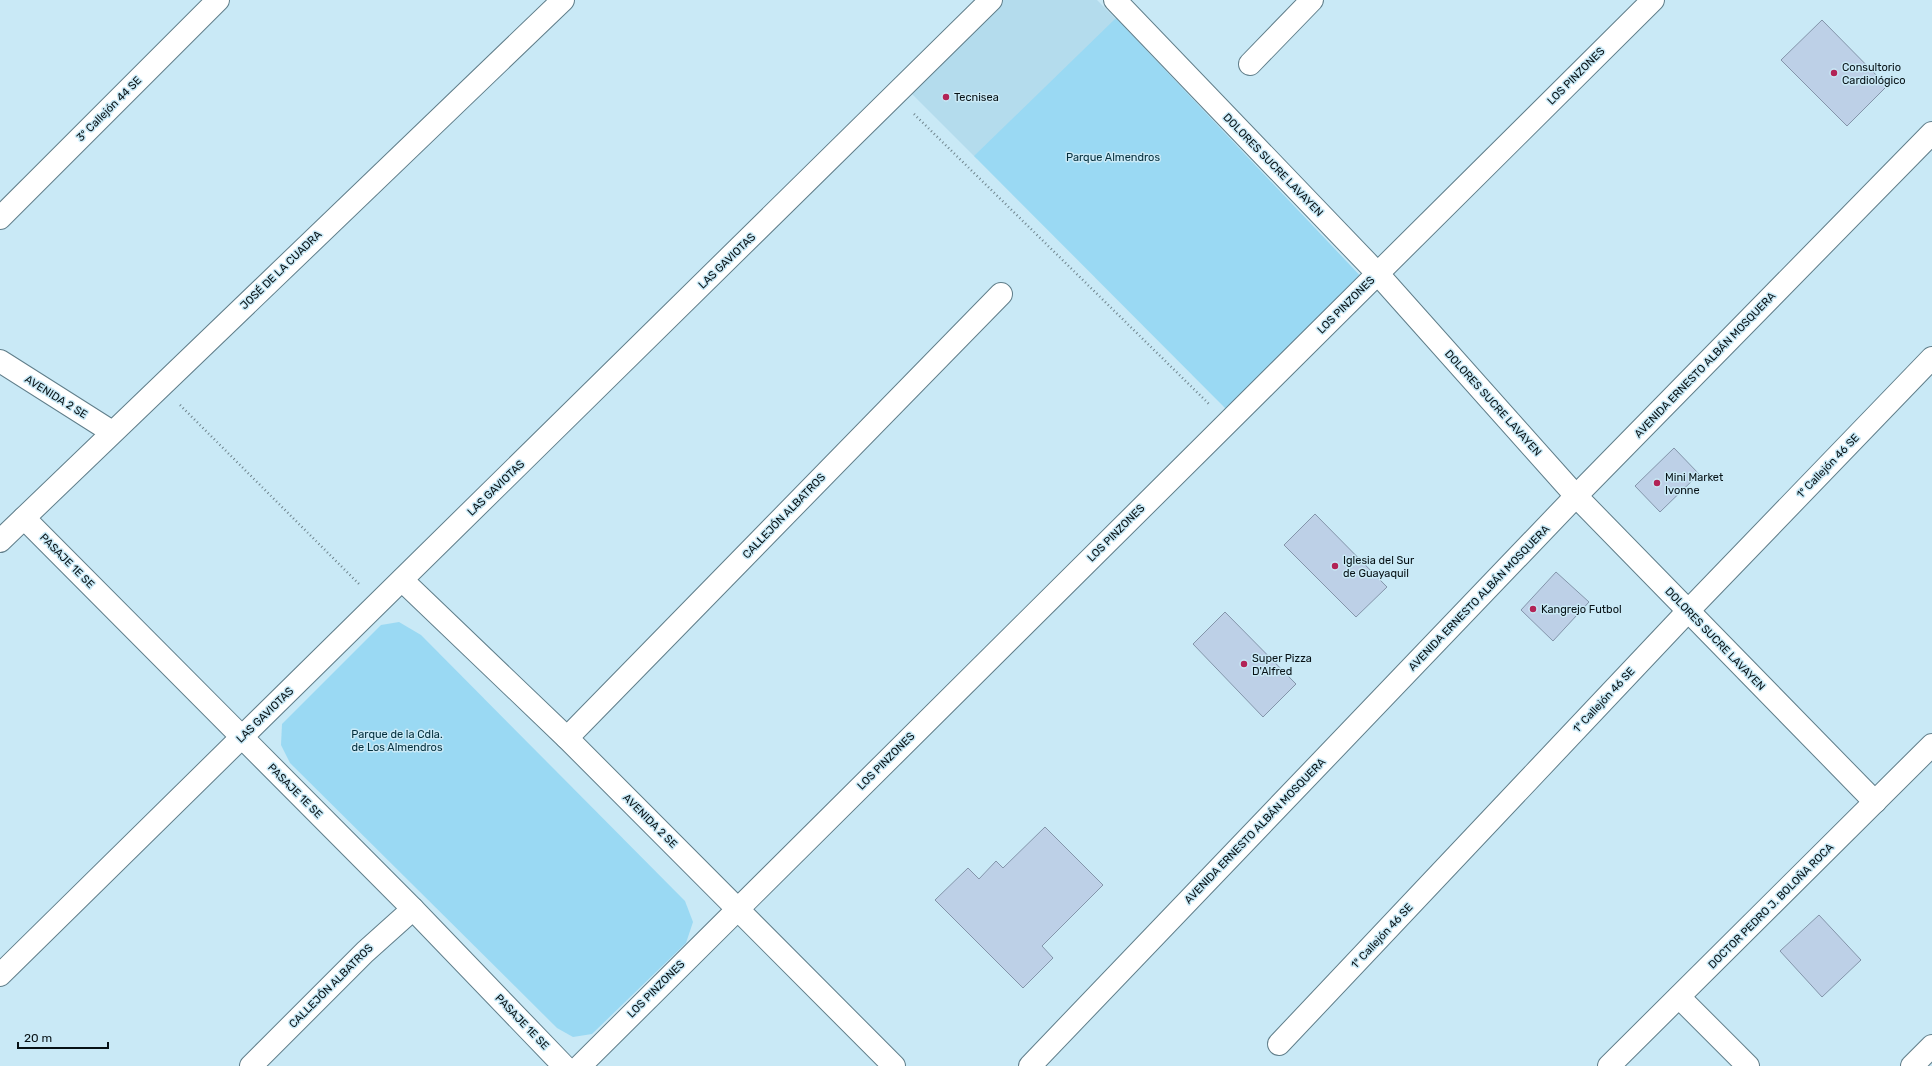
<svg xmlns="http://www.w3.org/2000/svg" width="1932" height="1066" font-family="Rubik,sans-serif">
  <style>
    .built { fill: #b4dced }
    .green { fill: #9ad9f3 }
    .building { fill: #bdd0e7; stroke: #8395aa }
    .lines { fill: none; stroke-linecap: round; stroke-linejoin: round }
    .minor-casing { stroke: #607e8a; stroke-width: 24 }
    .tertiary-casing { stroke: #607e8a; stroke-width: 24 }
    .path { stroke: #6f858e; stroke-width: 2.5; stroke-dasharray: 1 3; stroke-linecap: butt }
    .minor { stroke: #fff; stroke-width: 22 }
    .tertiary { stroke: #fff; stroke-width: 22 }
    .poi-dot { fill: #b22356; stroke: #c9e9f6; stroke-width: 1.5 }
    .labels { text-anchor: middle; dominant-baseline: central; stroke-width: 3; stroke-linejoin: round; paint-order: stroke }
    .poi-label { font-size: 11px; fill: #061115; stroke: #c9e9f6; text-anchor: start }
    .street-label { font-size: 11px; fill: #061115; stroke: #c9e9f6 }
    .park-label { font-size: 11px; fill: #032e3c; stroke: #c9e9f6 }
  </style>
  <rect width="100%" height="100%" fill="#c9e9f6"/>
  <path class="built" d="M 998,0 L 1097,0 L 1117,20 L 977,159 L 908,90 Z"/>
  <g class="green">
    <path d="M 1116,18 L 1368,284 L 1233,416 L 974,156 Z"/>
    <path d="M 399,622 L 421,635 L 685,901 L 693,922 L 686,943 L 592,1034 L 573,1037 L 557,1028 L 290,763 L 281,745 L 282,724 L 381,625 Z"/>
  </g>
  <g class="building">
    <path d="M 1822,20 L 1887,86 L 1847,126 L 1781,60 Z"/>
    <path d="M 1674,448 L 1699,474 L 1660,512 L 1635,486 Z"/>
    <path d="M 1315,514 L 1387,587 L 1356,617 L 1284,545 Z"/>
    <path d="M 1556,572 L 1589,602 L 1553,641 L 1521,610 Z"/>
    <path d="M 1225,612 L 1296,684 L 1263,717 L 1193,644 Z"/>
    <path d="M 1045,827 L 1103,885 L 1042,946 L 1053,958 L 1023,988 L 935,900 L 968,868 L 979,879 L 996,861 L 1003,868 Z"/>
    <path d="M 1819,915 L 1861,960 L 1822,997 L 1780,951 Z"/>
  </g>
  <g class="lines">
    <defs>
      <g id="minor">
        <path d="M 1115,0 L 1378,274 L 1576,496 L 1875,802"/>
        <path d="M 1250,64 L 1312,0"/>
        <path d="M 0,218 L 218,0"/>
        <path d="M 0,361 L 112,432"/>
        <path d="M 24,518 L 413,909 L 564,1066"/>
        <path d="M 402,580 L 567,738 L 894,1066"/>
        <path d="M 567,738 L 1001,294"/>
        <path d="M 0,975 L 991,0"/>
        <path d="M 1679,997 L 1748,1066"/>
        <path d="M 1279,1044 L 1688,611 L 1932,358"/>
        <path d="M 251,1066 L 365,952 L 413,909"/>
        <path d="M 580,1066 L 1653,0"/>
        <path d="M 1609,1066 L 1932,745"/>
        <path d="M 1912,1066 L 1932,1046"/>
      </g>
      <g id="tertiary">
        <path d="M 0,541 L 563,0"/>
        <path d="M 1030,1066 L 1576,496 L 1932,133"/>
      </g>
    </defs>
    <use href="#minor" class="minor-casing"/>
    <use href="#tertiary" class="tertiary-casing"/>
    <g class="path">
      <path d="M 914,114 L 1209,404"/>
      <path d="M 180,405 L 359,584"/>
    </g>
    <use href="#minor" class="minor"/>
    <use href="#tertiary" class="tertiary"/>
  </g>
  <g class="poi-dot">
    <circle cx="1834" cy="73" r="4"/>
    <circle cx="946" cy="97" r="4"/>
    <circle cx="1657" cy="483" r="4"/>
    <circle cx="1335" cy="566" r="4"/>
    <circle cx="1533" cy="609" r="4"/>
    <circle cx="1244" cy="664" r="4"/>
  </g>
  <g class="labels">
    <g class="poi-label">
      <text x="1842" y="67">Consultorio<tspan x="1842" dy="13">Cardiológico</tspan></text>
      <text x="954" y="97">Tecnisea</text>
      <text x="1665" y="477">Mini Market<tspan x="1665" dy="13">Ivonne</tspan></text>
      <text x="1343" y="560">Iglesia del Sur<tspan x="1343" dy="13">de Guayaquil</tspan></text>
      <text x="1541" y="609">Kangrejo Futbol</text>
      <text x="1252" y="658">Super Pizza<tspan x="1252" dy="13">D'Alfred</tspan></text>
    </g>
    <g class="street-label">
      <text transform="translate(1576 76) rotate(-45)">LOS PINZONES</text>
      <text transform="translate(109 109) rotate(-45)">3º Callejón 44 SE</text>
      <text transform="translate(1273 165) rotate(46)">DOLORES SUCRE LAVAYEN</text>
      <text transform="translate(727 261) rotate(-44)">LAS GAVIOTAS</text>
      <text transform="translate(281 270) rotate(-44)">JOSÉ DE LA CUADRA</text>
      <text transform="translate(1346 305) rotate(-45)">LOS PINZONES</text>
      <text transform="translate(1705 365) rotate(-46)">AVENIDA ERNESTO ALBÁN MOSQUERA</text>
      <text transform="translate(56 397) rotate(32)">AVENIDA 2 SE</text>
      <text transform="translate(1493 403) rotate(48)">DOLORES SUCRE LAVAYEN</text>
      <text transform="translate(1828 466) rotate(-46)">1º Callejón 46 SE</text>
      <text transform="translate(496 488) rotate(-44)">LAS GAVIOTAS</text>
      <text transform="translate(784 516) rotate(-46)">CALLEJÓN ALBATROS</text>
      <text transform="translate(1116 533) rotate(-45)">LOS PINZONES</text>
      <text transform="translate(67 561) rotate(45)">PASAJE 1E SE</text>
      <text transform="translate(1479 598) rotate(-46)">AVENIDA ERNESTO ALBÁN MOSQUERA</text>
      <text transform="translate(1715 639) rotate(46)">DOLORES SUCRE LAVAYEN</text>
      <text transform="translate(1604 700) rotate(-47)">1º Callejón 46 SE</text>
      <text transform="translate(265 715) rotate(-44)">LAS GAVIOTAS</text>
      <text transform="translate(886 761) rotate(-45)">LOS PINZONES</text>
      <text transform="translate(295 791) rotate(45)">PASAJE 1E SE</text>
      <text transform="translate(650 821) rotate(45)">AVENIDA 2 SE</text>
      <text transform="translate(1255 831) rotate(-46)">AVENIDA ERNESTO ALBÁN MOSQUERA</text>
      <text transform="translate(1771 906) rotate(-45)">DOCTOR PEDRO J. BOLOÑA ROCA</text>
      <text transform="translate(1382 936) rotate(-47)">1º Callejón 46 SE</text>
      <text transform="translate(331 986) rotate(-45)">CALLEJÓN ALBATROS</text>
      <text transform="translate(656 989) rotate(-45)">LOS PINZONES</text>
      <text transform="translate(522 1022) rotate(46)">PASAJE 1E SE</text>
    </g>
    <g class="park-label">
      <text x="1113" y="157">Parque Almendros</text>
      <text x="397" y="734">Parque de la Cdla.<tspan x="397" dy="13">de Los Almendros</tspan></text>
    </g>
  </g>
  <path d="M18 1042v6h90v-6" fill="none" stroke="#061115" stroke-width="2"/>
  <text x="24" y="1042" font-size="12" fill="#061115" stroke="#c9e9f6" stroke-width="3" paint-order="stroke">20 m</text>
</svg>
